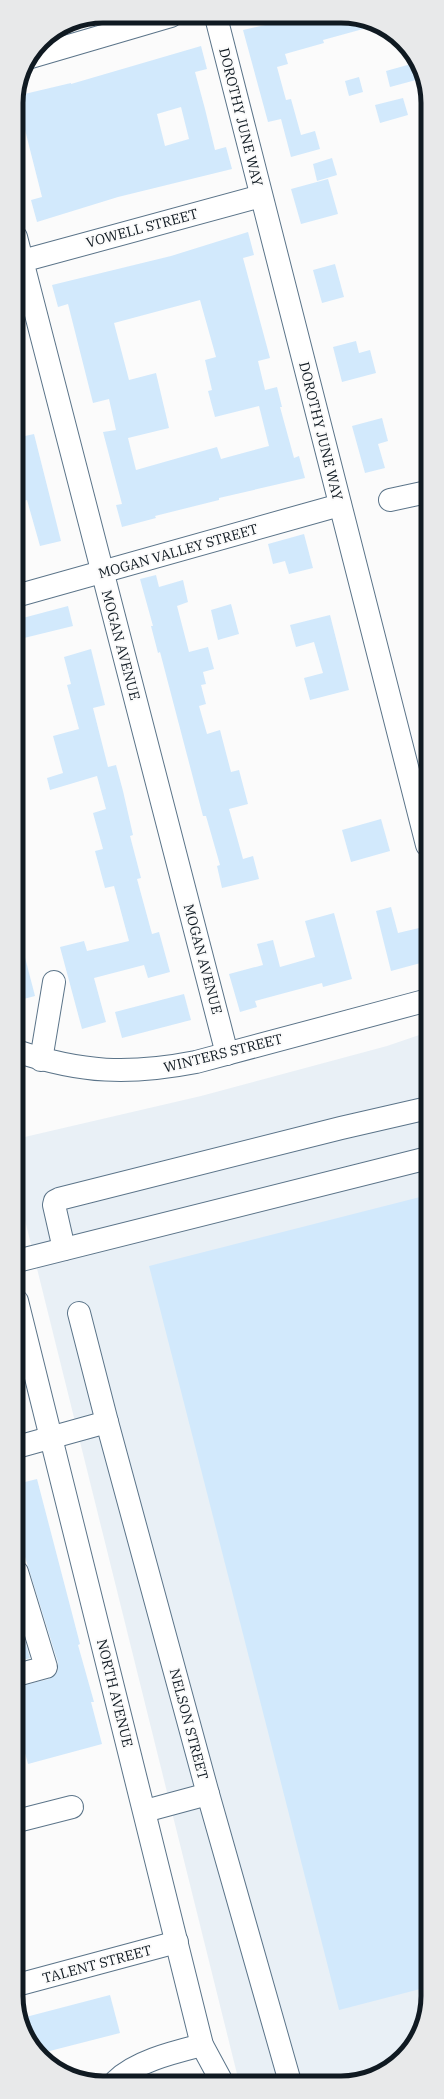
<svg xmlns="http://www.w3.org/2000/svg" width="444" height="2099" font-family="'IBM Plex Serif',serif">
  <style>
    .built { fill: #e9f0f6 }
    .building { fill: #d2e9fc; fill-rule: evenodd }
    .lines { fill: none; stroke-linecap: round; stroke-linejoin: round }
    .minor-casing { stroke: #5b7489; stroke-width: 24 }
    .major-casing { stroke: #5b7489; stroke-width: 24 }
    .minor { stroke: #fff; stroke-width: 22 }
    .major { stroke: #fff; stroke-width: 22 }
    .labels { text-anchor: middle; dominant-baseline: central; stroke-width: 4; stroke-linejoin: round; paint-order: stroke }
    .street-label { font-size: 14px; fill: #101a22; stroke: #fbfbfb }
    .rim { fill: none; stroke: #101a22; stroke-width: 5 }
  </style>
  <rect width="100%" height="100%" fill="#fbfbfb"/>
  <path class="built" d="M 428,1032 L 428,2002 L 406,2054 L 380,2074 L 352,2082 L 239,2082 L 16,1184 L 16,1139 L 201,1096 L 387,1046 Z"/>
  <g class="building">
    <path d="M 301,17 L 359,18 L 374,26 L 323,40 L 324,43 L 285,54 L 288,64 L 277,67 L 286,100 L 291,99 L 301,135 L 315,131 L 320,149 L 291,157 L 281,119 L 268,122 L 243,30 Z"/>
    <path d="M 201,46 L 207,69 L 195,72 L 205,109 L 215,150 L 226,147 L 232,169 L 118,197 L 37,222 L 31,200 L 42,197 L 22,118 L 16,120 L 16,96 L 71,83 L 71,84 ZM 181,107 L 189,139 L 165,146 L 157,114 Z"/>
    <path d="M 411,64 L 416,80 L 390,87 L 386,71 Z"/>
    <path d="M 359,77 L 363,92 L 349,96 L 345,81 Z"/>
    <path d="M 403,98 L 408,115 L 380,123 L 375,105 Z"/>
    <path d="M 332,158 L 337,175 L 317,181 L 313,164 Z"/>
    <path d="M 328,179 L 338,214 L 301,224 L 291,189 Z"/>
    <path d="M 248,232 L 254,255 L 243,258 L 270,358 L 258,361 L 265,390 L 277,387 L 282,407 L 280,407 L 294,458 L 299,456 L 305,478 L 219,498 L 219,500 L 155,516 L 156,518 L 122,527 L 116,505 L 122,504 L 103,432 L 116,430 L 109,399 L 93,403 L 68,304 L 58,307 L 52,285 L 171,256 ZM 200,300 L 216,357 L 205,360 L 212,390 L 208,391 L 215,417 L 259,406 L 269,446 L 221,459 L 217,447 L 136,470 L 128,438 L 169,428 L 156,373 L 129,380 L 114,323 Z"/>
    <path d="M 335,264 L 344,297 L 322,303 L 313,270 Z"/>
    <path d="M 356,341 L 359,353 L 370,350 L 376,373 L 342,382 L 333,347 Z"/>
    <path d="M 382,418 L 388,441 L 378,444 L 385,468 L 365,473 L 352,426 Z"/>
    <path d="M 34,434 L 61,541 L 40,546 L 27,500 L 16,503 L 16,438 Z"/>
    <path d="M 304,534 L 313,568 L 289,574 L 285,561 L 273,564 L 268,544 Z"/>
    <path d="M 156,575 L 159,587 L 183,580 L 188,602 L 177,606 L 189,652 L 208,647 L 214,669 L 203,672 L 206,684 L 201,685 L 206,704 L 199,706 L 207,734 L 220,730 L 231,772 L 239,770 L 248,804 L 229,809 L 243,859 L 253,856 L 259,879 L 222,888 L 217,866 L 220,865 L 206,816 L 203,816 L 160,652 L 158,653 L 151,626 L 153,626 L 140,579 Z"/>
    <path d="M 231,604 L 239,634 L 218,640 L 211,610 Z"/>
    <path d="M 68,606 L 73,626 L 24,638 L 19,619 Z"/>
    <path d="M 330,615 L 349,690 L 310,700 L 304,678 L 323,673 L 314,642 L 296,647 L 290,625 Z"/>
    <path d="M 91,649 L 105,705 L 93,708 L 108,767 L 116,765 L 123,791 L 133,835 L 130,836 L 141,878 L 137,879 L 152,934 L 159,932 L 170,972 L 148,978 L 144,965 L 94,978 L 106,1022 L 82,1029 L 60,947 L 84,941 L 87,951 L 129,941 L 114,886 L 105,888 L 95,851 L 103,849 L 93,813 L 106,809 L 97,776 L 50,790 L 47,778 L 63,773 L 53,736 L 79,729 L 67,685 L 71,684 L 64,657 Z"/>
    <path d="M 381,819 L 390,851 L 351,862 L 342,830 Z"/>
    <path d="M 391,907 L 398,933 L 419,928 L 428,961 L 391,971 L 376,911 Z"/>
    <path d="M 334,913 L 352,979 L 323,987 L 322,983 L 255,1001 L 257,1007 L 240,1012 L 229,974 L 263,965 L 257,944 L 273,940 L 280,967 L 315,957 L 305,921 Z"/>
    <path d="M 21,942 L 35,996 L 16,1001 L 16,943 Z"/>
    <path d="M 184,994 L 191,1020 L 122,1038 L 115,1012 Z"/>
    <path d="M 428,1195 L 428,1987 L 339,2010 L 149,1266 Z"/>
    <path d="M 37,1479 L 80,1644 L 78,1645 L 94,1702 L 91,1702 L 102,1744 L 28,1764 L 23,1746 L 17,1747 L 17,1687 L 49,1679 L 55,1675 L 58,1670 L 58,1663 L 17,1531 L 17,1484 Z"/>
    <path d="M 21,1627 L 30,1658 L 17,1662 L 17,1629 Z"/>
    <path d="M 110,1995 L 120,2033 L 38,2054 L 22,2018 Z"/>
  </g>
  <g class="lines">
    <defs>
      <g id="minor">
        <path d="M 216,17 L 427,845"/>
        <path d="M 31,57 L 171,16"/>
        <path d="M 16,237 L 227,1054"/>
        <path d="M 22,261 L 261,196"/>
        <path d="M 390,500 L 427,492"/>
        <path d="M 16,596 L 340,505"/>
        <path d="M 41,1060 L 54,982"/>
        <path d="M 64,1249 L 54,1205 L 55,1201 L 59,1199 L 341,1128 L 428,1108"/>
        <path d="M 17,1261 L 428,1158"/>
        <path d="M 17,1301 L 202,2045 L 222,2082"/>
        <path d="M 79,1313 L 107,1422 L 208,1794 L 290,2082"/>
        <path d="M 17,1447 L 107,1422"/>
        <path d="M 17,1572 L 46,1667 L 17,1675"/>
        <path d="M 145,1811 L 208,1794"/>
        <path d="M 17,1821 L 72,1807"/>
        <path d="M 17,1985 L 177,1942"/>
        <path d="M 116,2081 C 136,2061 175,2052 202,2045"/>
      </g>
      <path id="major" d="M 16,1051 C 82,1073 129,1075 196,1062 L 428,1000"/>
    </defs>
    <use href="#minor" class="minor-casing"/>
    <use href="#major" class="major-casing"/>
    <use href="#minor" class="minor"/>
    <use href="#major" class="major"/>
  </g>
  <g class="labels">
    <g class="street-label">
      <text transform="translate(241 117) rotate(76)">DOROTHY JUNE WAY</text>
      <text transform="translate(142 228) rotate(-15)">VOWELL STREET</text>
      <text transform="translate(321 431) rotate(76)">DOROTHY JUNE WAY</text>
      <text transform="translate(178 551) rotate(-16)">MOGAN VALLEY STREET</text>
      <text transform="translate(121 645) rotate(75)">MOGAN AVENUE</text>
      <text transform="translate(203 959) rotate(75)">MOGAN AVENUE</text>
      <text transform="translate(223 1053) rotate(-14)">WINTERS STREET</text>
      <text transform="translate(115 1693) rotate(76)">NORTH AVENUE</text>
      <text transform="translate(189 1724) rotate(75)">NELSON STREET</text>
      <text transform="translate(97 1964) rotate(-15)">TALENT STREET</text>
    </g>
  </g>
  <path d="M0 0H444V2099H0ZM103 23H341A80 80 0 0 1 421 103V1996A80 80 0 0 1 341 2076H103A80 80 0 0 1 23 1996V103A80 80 0 0 1 103 23Z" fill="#e8e9ea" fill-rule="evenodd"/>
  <path class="rim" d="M103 23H341A80 80 0 0 1 421 103V1996A80 80 0 0 1 341 2076H103A80 80 0 0 1 23 1996V103A80 80 0 0 1 103 23Z"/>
</svg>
